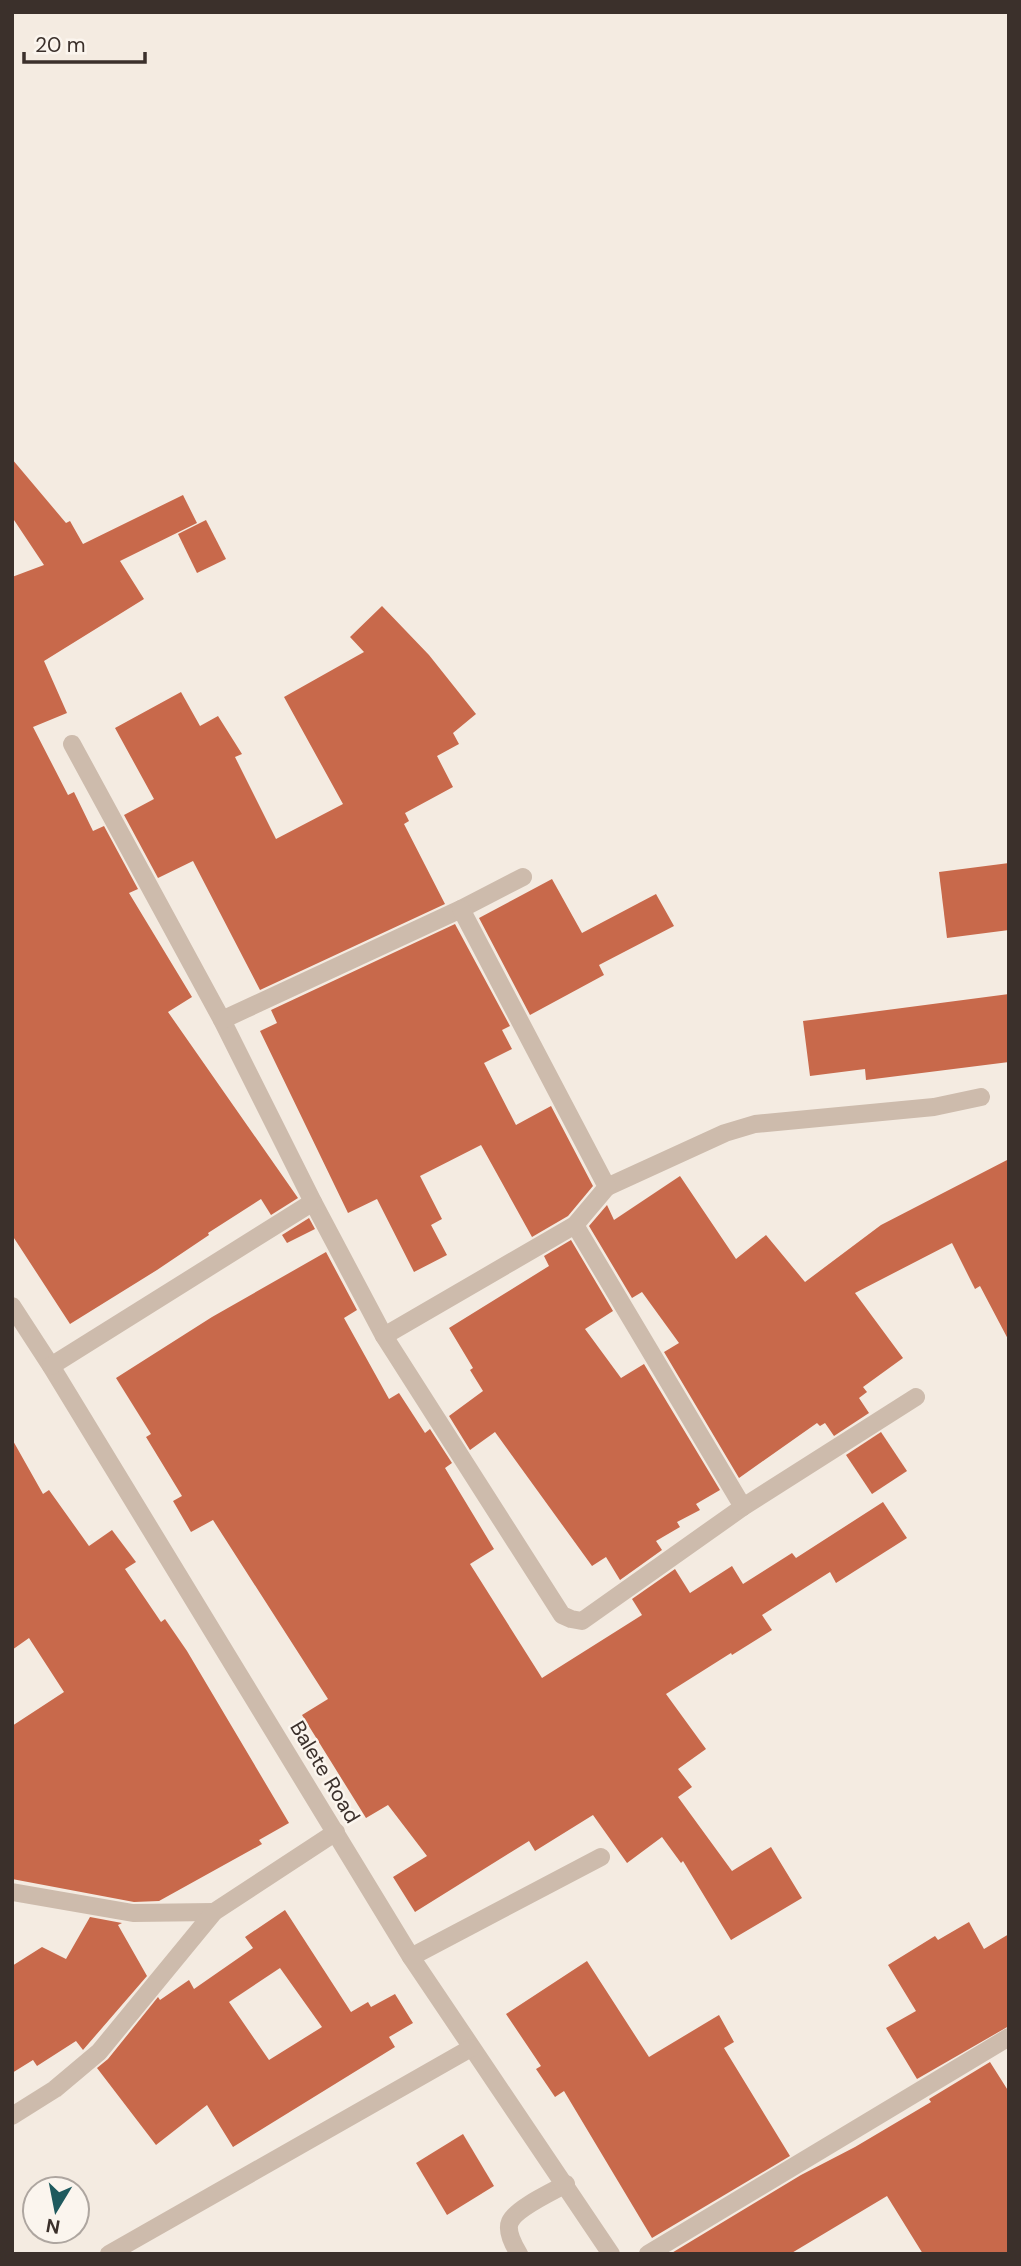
<svg xmlns="http://www.w3.org/2000/svg" width="1021" height="2266" font-family="'DM Sans',sans-serif">
  <style>
    .building { fill: #c8694b; fill-rule: evenodd }
    .lines { fill: none; stroke-linecap: round; stroke-linejoin: round }
    .lane { stroke: #cdbbac; stroke-width: 18 }
    .street { stroke: #cdbbac; stroke-width: 18 }
    .labels { text-anchor: middle; dominant-baseline: central; stroke-width: 5; stroke-linejoin: round; paint-order: stroke }
    .street-label { font-size: 21px; fill: #3b302b; stroke: #fbf5ee }
  </style>
  <rect width="100%" height="100%" fill="#f4ebe1"/>
  <g class="building">
    <path d="M 12,459 L 66,523 L 70,521 L 83,544 L 183,495 L 197,523 L 120,561 L 144,599 L 44,661 L 67,713 L 33,727 L 68,795 L 74,792 L 93,831 L 104,826 L 138,889 L 129,893 L 192,997 L 168,1012 L 298,1198 L 271,1215 L 261,1199 L 208,1233 L 209,1235 L 157,1270 L 70,1324 L 12,1235 L 12,577 L 44,565 L 12,517 Z"/>
    <path d="M 206,520 L 226,559 L 197,573 L 178,534 Z"/>
    <path d="M 382,606 L 429,655 L 476,714 L 453,733 L 459,744 L 437,756 L 453,787 L 405,813 L 409,821 L 404,824 L 445,904 L 260,990 L 193,861 L 158,878 L 124,815 L 154,799 L 115,728 L 181,692 L 200,726 L 218,716 L 242,754 L 235,757 L 276,839 L 343,804 L 284,697 L 364,652 L 350,637 Z"/>
    <path d="M 1009,863 L 1009,930 L 947,938 L 939,872 Z"/>
    <path d="M 552,879 L 582,933 L 656,894 L 674,926 L 599,965 L 604,975 L 530,1015 L 479,918 Z"/>
    <path d="M 455,924 L 510,1026 L 502,1030 L 512,1049 L 484,1063 L 516,1125 L 551,1106 L 593,1186 L 568,1216 L 532,1237 L 481,1145 L 420,1176 L 442,1219 L 431,1225 L 447,1255 L 414,1272 L 377,1199 L 348,1213 L 260,1031 L 277,1023 L 271,1010 Z"/>
    <path d="M 1009,994 L 1009,1062 L 866,1080 L 865,1069 L 810,1076 L 803,1021 Z"/>
    <path d="M 1009,1159 L 1009,1341 L 980,1286 L 975,1289 L 952,1243 L 855,1293 L 903,1358 L 863,1387 L 867,1392 L 859,1398 L 869,1413 L 834,1436 L 825,1423 L 820,1426 L 817,1423 L 739,1478 L 664,1352 L 679,1343 L 642,1292 L 632,1298 L 589,1226 L 607,1205 L 614,1220 L 680,1176 L 736,1259 L 766,1235 L 805,1282 L 881,1225 Z"/>
    <path d="M 309,1218 L 315,1229 L 287,1243 L 282,1235 Z"/>
    <path d="M 571,1240 L 613,1311 L 585,1329 L 621,1378 L 644,1364 L 720,1490 L 696,1504 L 700,1510 L 677,1522 L 680,1527 L 656,1541 L 662,1550 L 620,1580 L 606,1557 L 592,1566 L 495,1432 L 470,1450 L 449,1416 L 483,1391 L 470,1370 L 473,1368 L 449,1328 L 549,1266 L 544,1256 Z"/>
    <path d="M 326,1252 L 357,1310 L 344,1318 L 389,1399 L 399,1393 L 425,1433 L 430,1429 L 452,1463 L 445,1468 L 494,1549 L 470,1564 L 542,1678 L 642,1615 L 632,1599 L 675,1569 L 690,1593 L 732,1566 L 743,1584 L 792,1553 L 796,1558 L 883,1502 L 907,1538 L 836,1583 L 830,1572 L 762,1615 L 772,1630 L 732,1655 L 731,1653 L 666,1694 L 706,1749 L 678,1769 L 692,1787 L 678,1797 L 732,1871 L 771,1847 L 802,1898 L 731,1940 L 683,1861 L 681,1863 L 662,1837 L 627,1863 L 593,1815 L 535,1851 L 529,1841 L 415,1912 L 393,1877 L 427,1856 L 388,1805 L 366,1818 L 302,1715 L 328,1699 L 213,1520 L 191,1532 L 173,1501 L 182,1496 L 146,1437 L 151,1434 L 116,1378 L 212,1317 Z"/>
    <path d="M 881,1432 L 907,1471 L 872,1494 L 846,1455 Z"/>
    <path d="M 12,1439 L 43,1494 L 49,1490 L 89,1546 L 112,1530 L 136,1562 L 125,1569 L 161,1622 L 165,1619 L 187,1651 L 289,1823 L 259,1840 L 262,1844 L 159,1901 L 134,1902 L 12,1879 L 12,1726 L 64,1692 L 29,1638 L 12,1650 Z"/>
    <path d="M 285,1910 L 351,2012 L 368,2002 L 371,2007 L 395,1994 L 413,2023 L 389,2037 L 395,2047 L 233,2147 L 207,2105 L 156,2145 L 97,2068 L 108,2059 L 158,1997 L 160,2000 L 189,1980 L 194,1989 L 253,1948 L 245,1937 ZM 280,1968 L 322,2027 L 269,2060 L 229,2002 Z"/>
    <path d="M 90,1917 L 122,1923 L 118,1925 L 147,1976 L 83,2050 L 76,2041 L 37,2066 L 33,2060 L 12,2073 L 12,1966 L 42,1947 L 66,1959 Z"/>
    <path d="M 969,1922 L 984,1949 L 1009,1934 L 1009,2026 L 917,2079 L 886,2028 L 916,2011 L 888,1965 L 935,1936 L 938,1940 Z"/>
    <path d="M 587,1961 L 649,2057 L 719,2015 L 734,2042 L 724,2048 L 790,2156 L 652,2238 L 564,2091 L 555,2097 L 536,2069 L 541,2066 L 506,2014 Z"/>
    <path d="M 990,2062 L 1009,2092 L 1009,2254 L 923,2254 L 887,2196 L 790,2254 L 670,2254 L 801,2175 L 855,2147 L 931,2102 L 929,2099 Z"/>
    <path d="M 463,2134 L 494,2186 L 447,2215 L 416,2163 Z"/>
  </g>
  <g class="lines">
    <g class="lane">
      <path d="M 411,1957 L 601,1857"/>
      <path d="M 519,2254 C 514,2246 506,2231 510,2222 C 516,2208 552,2192 566,2184"/>
    </g>
    <g class="street">
      <path d="M 72,744 L 222,1020 L 313,1202 L 384,1336 L 562,1615 L 571,1619 L 582,1621 L 743,1507 L 916,1397"/>
      <path d="M 222,1020 L 461,909 L 523,877"/>
      <path d="M 607,1187 L 725,1133 L 755,1124 L 934,1107 L 981,1097"/>
      <path d="M 575,1225 L 743,1507"/>
      <path d="M 12,1306 L 51,1366 L 411,1957 L 611,2254"/>
      <path d="M 384,1336 L 575,1225 L 607,1187 L 461,909"/>
      <path d="M 51,1366 L 313,1202"/>
      <path d="M 12,1892 L 133,1913 L 214,1912"/>
      <path d="M 12,2116 L 55,2089 L 99,2052 L 214,1912 L 336,1832"/>
      <path d="M 109,2254 L 471,2048"/>
      <path d="M 648,2254 L 1009,2037"/>
    </g>
  </g>
  <g class="labels">
    <g class="street-label">
      <text transform="translate(325 1772) rotate(59)">Balete Road</text>
    </g>
  </g>
  <rect width="1021" height="2266" fill="none" stroke="#3b302b" stroke-width="28"/>
  <g transform="translate(56 2210) rotate(190)"><circle r="33" fill="#fbf5ee" stroke="#aea6a0" stroke-width="2"/>
  <path d="M0-5L12 26L0 18L-12 26Z" fill="#1f5a5e"/>
  <text y="-10" font-size="19" font-weight="bold" text-anchor="middle" fill="#3b302b">N</text>
  </g>
  <path d="M24 52v10h121v-10" fill="none" stroke="#3b302b" stroke-width="3.5"/>
  <text x="35" y="52" font-size="21" fill="#3b302b" stroke="#fbf5ee" stroke-width="5" paint-order="stroke">20 m</text>
</svg>
